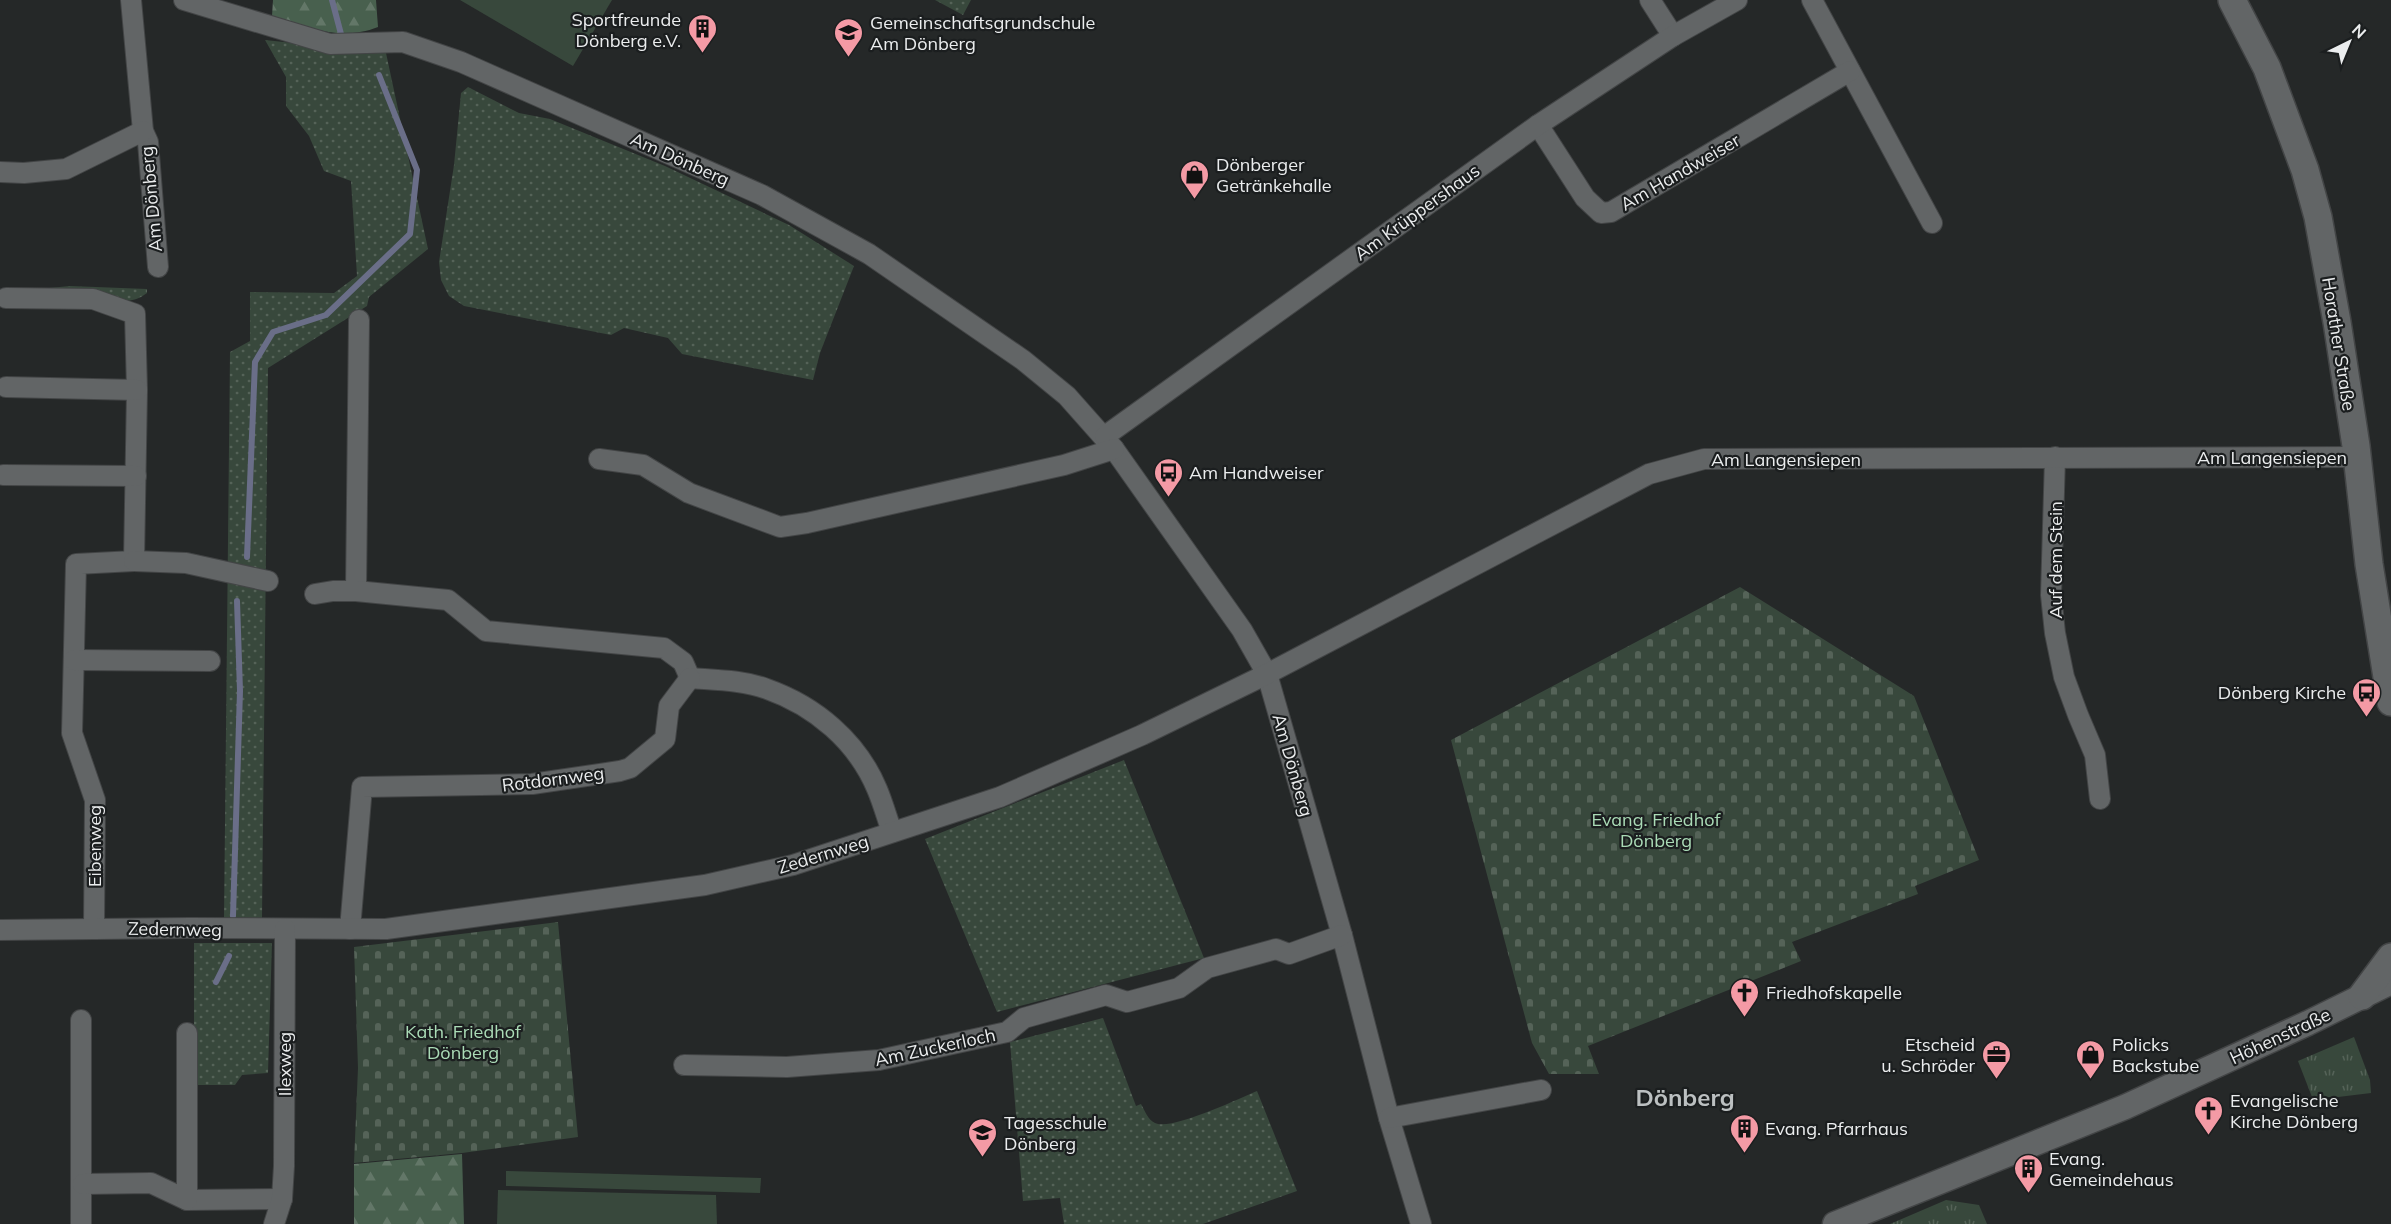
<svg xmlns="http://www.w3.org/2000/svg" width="2391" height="1224" font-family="Mulish,sans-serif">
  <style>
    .grass { fill: url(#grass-dots) }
    .forest { fill: url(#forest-firs) }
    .cemetery { fill: url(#cemetery-stones) }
    .park { fill: url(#park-tufts) }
    .pitch { fill: #38483c }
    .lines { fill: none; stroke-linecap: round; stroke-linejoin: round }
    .stream { stroke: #6a6e88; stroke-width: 6 }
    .minor-casing { stroke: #434546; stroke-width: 22 }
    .tertiary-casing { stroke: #434546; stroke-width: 27 }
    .secondary-casing { stroke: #434546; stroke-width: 30 }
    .minor { stroke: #626566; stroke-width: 20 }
    .tertiary { stroke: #626566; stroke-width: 24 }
    .secondary { stroke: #626566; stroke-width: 27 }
    .labels { text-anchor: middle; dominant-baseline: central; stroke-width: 4.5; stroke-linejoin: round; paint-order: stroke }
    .poi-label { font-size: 18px; fill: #ebedee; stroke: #1b1e1f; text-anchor: start }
    .street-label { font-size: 18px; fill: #ebedee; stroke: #1b1e1f }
    .park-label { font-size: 18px; fill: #aadbb6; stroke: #1b1e1f }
    .district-label { font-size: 24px; font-weight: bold; fill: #bcc0c1; stroke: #1b1e1f }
  </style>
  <defs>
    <pattern id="grass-dots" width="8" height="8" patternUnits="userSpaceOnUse" patternTransform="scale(1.5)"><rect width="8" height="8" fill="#38483c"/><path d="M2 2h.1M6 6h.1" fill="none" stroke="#556358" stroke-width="1.8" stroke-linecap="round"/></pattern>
    <pattern id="forest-firs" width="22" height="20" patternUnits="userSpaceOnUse" patternTransform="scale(1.5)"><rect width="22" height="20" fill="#48604e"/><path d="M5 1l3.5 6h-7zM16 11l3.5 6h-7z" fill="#637768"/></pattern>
    <pattern id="cemetery-stones" width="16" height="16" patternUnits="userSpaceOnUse" patternTransform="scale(1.5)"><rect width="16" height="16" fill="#38483c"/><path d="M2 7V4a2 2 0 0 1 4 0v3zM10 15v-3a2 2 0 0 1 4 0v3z" fill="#556358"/></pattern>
    <pattern id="park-tufts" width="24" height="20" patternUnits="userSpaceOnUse" patternTransform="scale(1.5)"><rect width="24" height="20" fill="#38483c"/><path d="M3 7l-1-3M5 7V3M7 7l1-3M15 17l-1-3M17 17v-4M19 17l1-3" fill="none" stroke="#556358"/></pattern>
  </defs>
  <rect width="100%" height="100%" fill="#252828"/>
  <g class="grass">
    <path d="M 935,0 L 971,0 L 963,15 Z"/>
    <path d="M 265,40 L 386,53 L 428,249 L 369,297 L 367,306 L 268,368 L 262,918 L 224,918 L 230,352 L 250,341 L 250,292 L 334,293 L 357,276 L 351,181 L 324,171 L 309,136 L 286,106 L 286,77 Z"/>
    <path d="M 468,87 L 519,113 L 550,119 L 665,166 L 789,225 L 854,266 L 820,353 L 813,380 L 682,354 L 668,338 L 624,328 L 611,335 L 464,306 L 449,296 L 441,280 L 439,262 L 454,165 L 461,93 Z"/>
    <path d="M 70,286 L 147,289 L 147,293 C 132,304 122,302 107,293 L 8,292 Z"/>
    <path d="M 1124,760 L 1204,958 L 997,1012 L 925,839 Z"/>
    <path d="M 194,943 L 272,943 L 268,1073 L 242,1075 L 235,1085 L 194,1085 Z"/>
    <path d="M 1103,1018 L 1136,1106 L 1141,1104 C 1145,1111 1148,1120 1155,1123 C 1171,1131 1238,1099 1257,1091 L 1297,1191 L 1203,1224 L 1064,1224 L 1060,1198 L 1023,1201 L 1010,1042 Z"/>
  </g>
  <g class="forest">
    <path d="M 273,0 L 376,0 L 378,27 C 340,42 309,27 272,16 Z"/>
    <path d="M 462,1154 L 464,1224 L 354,1224 L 354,1164 Z"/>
  </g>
  <g class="cemetery">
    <path d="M 1740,587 L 1914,696 L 1979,860 L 1915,886 L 1918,894 L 1792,942 L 1801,961 L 1588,1046 L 1599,1074 L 1549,1074 L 1532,1043 L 1451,740 Z"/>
    <path d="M 558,922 L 578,1137 L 462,1153 L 354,1163 L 358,1068 L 354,947 Z"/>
  </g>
  <g class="park">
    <path d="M 2354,1037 L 2370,1080 L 2371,1093 L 2338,1097 L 2312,1097 L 2298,1061 Z"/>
    <path d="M 1946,1200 L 1979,1205 L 1987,1224 L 1890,1224 Z"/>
  </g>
  <g class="pitch">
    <path d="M 460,0 L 612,0 L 573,66 Z"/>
    <path d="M 506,1171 L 761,1178 L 760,1193 L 506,1186 Z"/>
    <path d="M 498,1190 L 716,1195 L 717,1224 L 497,1224 Z"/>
  </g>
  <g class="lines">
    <g class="stream">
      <path d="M 332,0 L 341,34"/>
      <path d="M 247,557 L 255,362 L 273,332 L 326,315 L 410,234 L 417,170 L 379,75"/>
      <path d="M 233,916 L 240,691 L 237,601"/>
      <path d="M 216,982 L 229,956"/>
    </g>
    <defs>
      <g id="minor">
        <path d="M 131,0 L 143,131 L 148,142 L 158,267"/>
        <path d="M 184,0 L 330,44 L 403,42 L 461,62 L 762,195 L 869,254 L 1023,360 L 1067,396 L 1114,449 L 1242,630 L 1267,674 L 1342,935 L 1389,1118 L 1421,1224"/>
        <path d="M 1650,0 L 1673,36"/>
        <path d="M 1812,0 L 1932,223"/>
        <path d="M 1538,125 L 1585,198 L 1601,213 L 1611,212 L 1850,71"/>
        <path d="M 0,172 L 24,173 L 66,169 L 143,131"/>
        <path d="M 6,298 L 93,299 L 135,314 L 137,390 L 134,561 L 76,564 L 72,733 L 95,800 L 94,928"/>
        <path d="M 6,387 L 137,390"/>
        <path d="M 1105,436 L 1538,125 L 1673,36 L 1737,0"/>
        <path d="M 2055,457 L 2051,595 L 2055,633 L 2064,677 L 2078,715 L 2095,755 L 2100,799"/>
        <path d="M 599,459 L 643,465 L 689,493 L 780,527 L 807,523 L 1064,465 L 1114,449"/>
        <path d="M 3,475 L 136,476"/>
        <path d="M 134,561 L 186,563 L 268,581"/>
        <path d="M 356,591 L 359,320"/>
        <path d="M 315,594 L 333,591 L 356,591 L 448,600 L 486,631 L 664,648 L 683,662 L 690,678"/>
        <path d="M 74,660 L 210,661"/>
        <path d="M 690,678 C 716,680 743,680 767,689 C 815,706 857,741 877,789 C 883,803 887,818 892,832"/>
        <path d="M 350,929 L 362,787 L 532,784 L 620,771 L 630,768 L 665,739 L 669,706 L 690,678"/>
        <path d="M 0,930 L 189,928 L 386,929 L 705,885 L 793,865 L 1000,797 L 1142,735 L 1267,674 L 1649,474 L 1704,459 L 2356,457"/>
        <path d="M 81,1020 L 81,1224"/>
        <path d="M 684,1065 L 787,1067 L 879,1060 L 1007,1032 L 1024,1018 L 1106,995 L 1127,1002 L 1179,988 L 1207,968 L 1276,949 L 1289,954 L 1342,935"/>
        <path d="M 1389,1118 L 1541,1090"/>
        <path d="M 83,1184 L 151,1183 L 187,1200 L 282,1199"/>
        <path d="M 187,1200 L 187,1033"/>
        <path d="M 274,1224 L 282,1199 L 284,1166 L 285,929"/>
      </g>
      <path id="tertiary" d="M 1835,1224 L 2125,1107 L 2308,1023 L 2391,982"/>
      <g id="secondary">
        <path d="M 2232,0 L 2267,68 L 2305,170 L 2318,217 L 2337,322 L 2356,446 L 2369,564 L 2391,702"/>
        <path d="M 2362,996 L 2391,957"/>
      </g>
    </defs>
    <use href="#minor" class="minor-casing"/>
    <use href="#tertiary" class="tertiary-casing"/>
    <use href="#secondary" class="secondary-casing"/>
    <use href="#minor" class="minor"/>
    <use href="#tertiary" class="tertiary"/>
    <use href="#secondary" class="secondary"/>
  </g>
  <defs>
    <symbol id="building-pin" viewBox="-11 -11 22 30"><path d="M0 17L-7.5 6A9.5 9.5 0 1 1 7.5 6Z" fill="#f49aa5" stroke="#1b1e1f"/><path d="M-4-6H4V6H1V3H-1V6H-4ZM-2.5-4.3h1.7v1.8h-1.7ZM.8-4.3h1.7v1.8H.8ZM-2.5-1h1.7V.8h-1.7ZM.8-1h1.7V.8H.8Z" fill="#111"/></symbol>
    <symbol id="school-pin" viewBox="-11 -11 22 30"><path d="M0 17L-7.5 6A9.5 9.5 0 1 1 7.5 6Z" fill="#f49aa5" stroke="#1b1e1f"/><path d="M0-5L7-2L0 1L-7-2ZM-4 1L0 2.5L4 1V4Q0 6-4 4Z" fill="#111"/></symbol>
    <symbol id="shop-pin" viewBox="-11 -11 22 30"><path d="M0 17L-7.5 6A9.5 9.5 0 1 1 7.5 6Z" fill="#f49aa5" stroke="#1b1e1f"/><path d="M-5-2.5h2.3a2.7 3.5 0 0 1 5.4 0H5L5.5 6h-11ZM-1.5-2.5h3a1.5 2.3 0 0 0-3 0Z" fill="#111"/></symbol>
    <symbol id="bus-pin" viewBox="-11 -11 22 30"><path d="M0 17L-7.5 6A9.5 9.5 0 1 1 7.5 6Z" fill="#f49aa5" stroke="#1b1e1f"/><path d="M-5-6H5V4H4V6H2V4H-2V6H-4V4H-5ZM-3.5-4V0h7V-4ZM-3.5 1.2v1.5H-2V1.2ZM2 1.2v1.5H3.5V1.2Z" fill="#111"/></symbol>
    <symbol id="church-pin" viewBox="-11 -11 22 30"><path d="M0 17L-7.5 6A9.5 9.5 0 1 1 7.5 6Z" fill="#f49aa5" stroke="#1b1e1f"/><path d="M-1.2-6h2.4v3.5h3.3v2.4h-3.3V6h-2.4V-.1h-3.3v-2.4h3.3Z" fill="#111"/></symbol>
    <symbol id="office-pin" viewBox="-11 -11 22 30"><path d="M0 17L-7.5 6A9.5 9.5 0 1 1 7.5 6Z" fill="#f49aa5" stroke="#1b1e1f"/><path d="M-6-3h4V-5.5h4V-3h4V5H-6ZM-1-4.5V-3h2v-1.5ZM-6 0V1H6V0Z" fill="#111"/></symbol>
  </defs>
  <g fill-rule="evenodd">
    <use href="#building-pin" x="686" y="12" width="33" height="45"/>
    <use href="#school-pin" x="832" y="16" width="33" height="45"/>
    <use href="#shop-pin" x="1178" y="158" width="33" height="45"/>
    <use href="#bus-pin" x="1152" y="456" width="33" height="45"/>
    <use href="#bus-pin" x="2350" y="676" width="33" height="45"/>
    <use href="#church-pin" x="1728" y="976" width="33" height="45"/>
    <use href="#office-pin" x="1980" y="1038" width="33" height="45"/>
    <use href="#shop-pin" x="2074" y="1038" width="33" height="45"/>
    <use href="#church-pin" x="2192" y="1094" width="33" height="45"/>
    <use href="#building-pin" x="1728" y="1112" width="33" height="45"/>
    <use href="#school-pin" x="966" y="1116" width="33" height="45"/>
    <use href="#building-pin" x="2012" y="1152" width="33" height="45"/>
  </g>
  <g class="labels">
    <g class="poi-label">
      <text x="681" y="19" text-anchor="end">Sportfreunde<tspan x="681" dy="21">Dönberg e.V.</tspan></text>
      <text x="870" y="22">Gemeinschaftsgrundschule<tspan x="870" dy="21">Am Dönberg</tspan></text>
      <text x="1216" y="164">Dönberger<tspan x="1216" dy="21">Getränkehalle</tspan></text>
      <text x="1189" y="472">Am Handweiser</text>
      <text x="2346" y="692" text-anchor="end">Dönberg Kirche</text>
      <text x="1766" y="992">Friedhofskapelle</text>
      <text x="1975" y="1044" text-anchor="end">Etscheid<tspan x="1975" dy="21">u. Schröder</tspan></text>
      <text x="2112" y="1044">Policks<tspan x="2112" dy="21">Backstube</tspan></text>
      <text x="2230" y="1100">Evangelische<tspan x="2230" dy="21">Kirche Dönberg</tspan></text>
      <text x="1004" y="1122">Tagesschule<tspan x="1004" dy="21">Dönberg</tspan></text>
      <text x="1765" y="1128">Evang. Pfarrhaus</text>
      <text x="2049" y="1158">Evang.<tspan x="2049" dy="21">Gemeindehaus</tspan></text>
    </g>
    <g class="street-label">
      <text transform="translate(680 159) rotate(24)">Am Dönberg</text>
      <text transform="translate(1680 172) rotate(-30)">Am Handweiser</text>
      <text transform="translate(151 199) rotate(-95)">Am Dönberg</text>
      <text transform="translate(1417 212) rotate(-36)">Am Krüppershaus</text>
      <text transform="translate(2339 344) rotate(81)">Horather Straße</text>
      <text x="2272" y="457">Am Langensiepen</text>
      <text x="1786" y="459">Am Langensiepen</text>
      <text transform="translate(2055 560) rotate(-90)">Auf dem Stein</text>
      <text transform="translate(1293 765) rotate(74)">Am Dönberg</text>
      <text transform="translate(553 779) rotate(-7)">Rotdornweg</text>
      <text transform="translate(94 846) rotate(-90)">Eibenweg</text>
      <text transform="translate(823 854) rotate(-17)">Zedernweg</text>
      <text transform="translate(175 929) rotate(1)">Zedernweg</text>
      <text transform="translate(2280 1036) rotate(-25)">Höhenstraße</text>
      <text transform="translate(935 1047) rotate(-12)">Am Zuckerloch</text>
      <text transform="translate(284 1064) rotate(-90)">Ilexweg</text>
    </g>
    <g class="park-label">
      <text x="1656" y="819">Evang. Friedhof<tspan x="1656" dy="21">Dönberg</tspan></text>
      <text x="463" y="1031">Kath. Friedhof<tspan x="463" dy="21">Dönberg</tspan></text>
    </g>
    <g class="district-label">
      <text x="1685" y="1097">Dönberg</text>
    </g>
  </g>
  <g transform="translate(2349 42) rotate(43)" stroke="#1b1e1f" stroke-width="4.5" paint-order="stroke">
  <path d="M0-4.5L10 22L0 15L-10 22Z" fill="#ebedee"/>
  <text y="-9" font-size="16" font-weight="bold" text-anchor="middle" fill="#ebedee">N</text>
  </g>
</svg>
